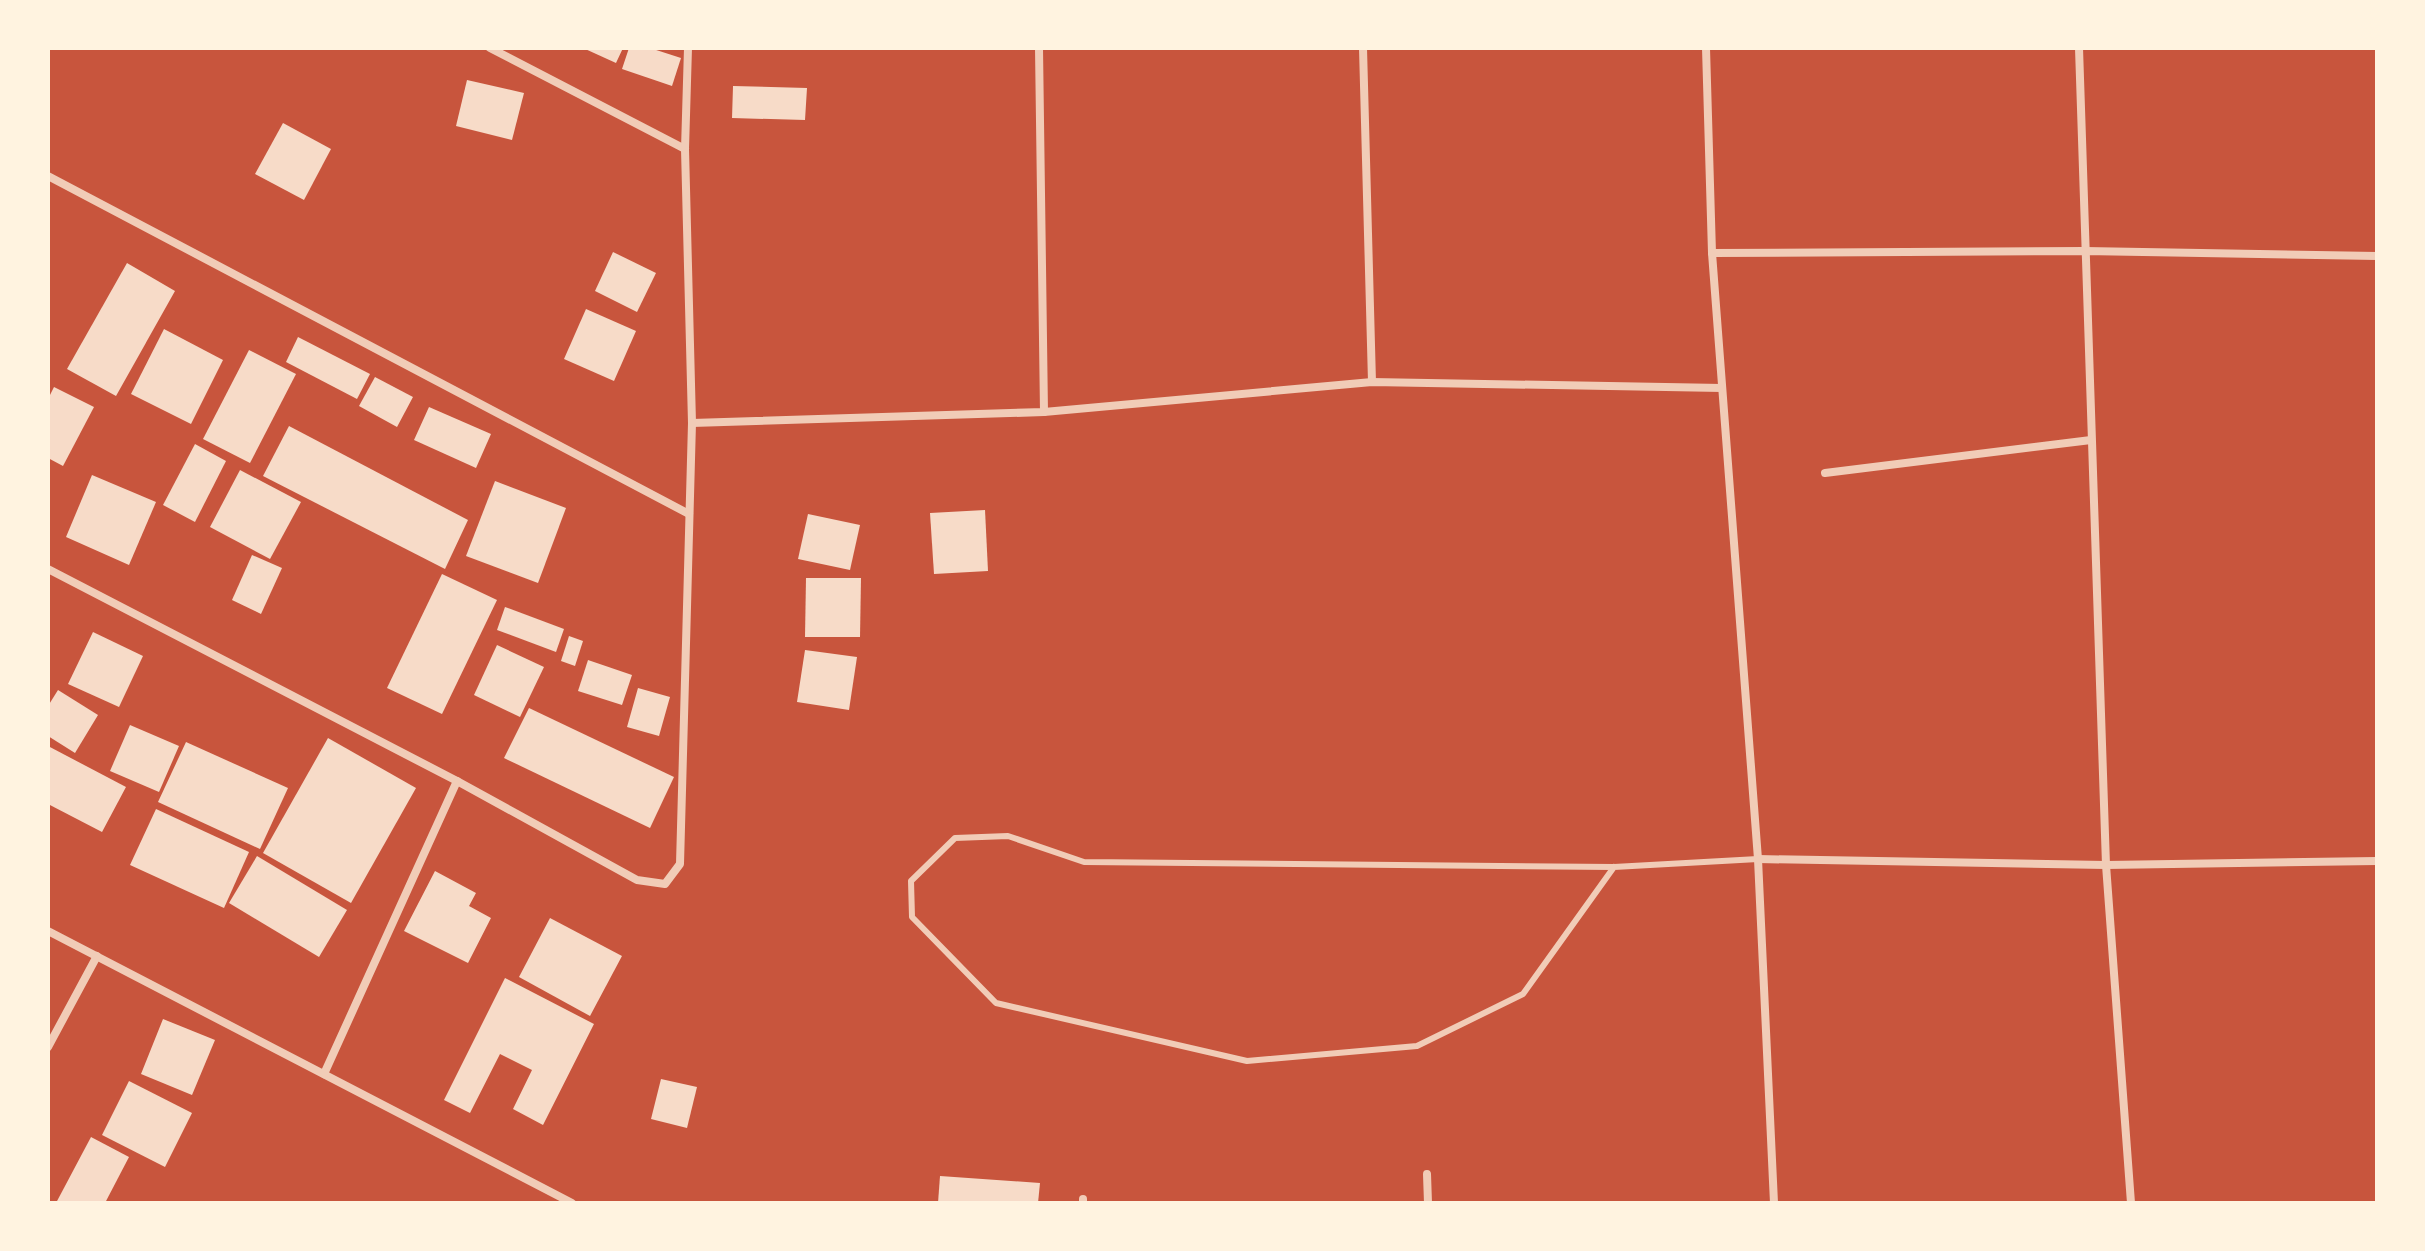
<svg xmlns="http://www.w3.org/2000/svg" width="2425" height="1251" font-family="'Exo 2',sans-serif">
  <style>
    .building { fill: #f7dbc8 }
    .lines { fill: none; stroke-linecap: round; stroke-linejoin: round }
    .service { stroke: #f1ccb7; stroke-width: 6 }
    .minor { stroke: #f1ccb7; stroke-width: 8 }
  </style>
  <rect width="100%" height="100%" fill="#c8553d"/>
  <g class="building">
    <path d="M 583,48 L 623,48 L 616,63 Z"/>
    <path d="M 629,48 L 650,48 L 681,58 L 672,86 L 622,69 Z"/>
    <path d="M 467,80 L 524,93 L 512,140 L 456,126 Z"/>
    <path d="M 733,86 L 807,88 L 805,120 L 732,118 Z"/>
    <path d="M 283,123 L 331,149 L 304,200 L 255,174 Z"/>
    <path d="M 613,252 L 656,273 L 637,312 L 595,291 Z"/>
    <path d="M 127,263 L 175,291 L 116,396 L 67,369 Z"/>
    <path d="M 586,309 L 636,331 L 614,381 L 564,359 Z"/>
    <path d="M 164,329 L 223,360 L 191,424 L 131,394 Z"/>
    <path d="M 298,337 L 370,374 L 357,399 L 286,362 Z"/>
    <path d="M 249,350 L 296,374 L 250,463 L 203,439 Z"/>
    <path d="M 375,377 L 413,397 L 397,427 L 359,406 Z"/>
    <path d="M 54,387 L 94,407 L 63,466 L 48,458 L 48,399 Z"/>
    <path d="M 429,407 L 491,434 L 476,468 L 414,440 Z"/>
    <path d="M 289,426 L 468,520 L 445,569 L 263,476 Z"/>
    <path d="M 195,444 L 226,461 L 195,522 L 163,505 Z"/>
    <path d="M 240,470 L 301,502 L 270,559 L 210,527 Z"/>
    <path d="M 92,475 L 156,502 L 129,565 L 66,537 Z"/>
    <path d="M 495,481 L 566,508 L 538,583 L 466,556 Z"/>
    <path d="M 985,510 L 988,571 L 934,574 L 930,513 Z"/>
    <path d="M 808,514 L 860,525 L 850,570 L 798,559 Z"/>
    <path d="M 252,555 L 282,568 L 261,614 L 232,600 Z"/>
    <path d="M 442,574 L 497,600 L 442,714 L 387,688 Z"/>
    <path d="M 806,578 L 861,578 L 860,637 L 805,637 Z"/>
    <path d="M 505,607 L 564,629 L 556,652 L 497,630 Z"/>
    <path d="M 93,632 L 143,656 L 119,707 L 68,684 Z"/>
    <path d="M 569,636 L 583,641 L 575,666 L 561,661 Z"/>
    <path d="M 497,645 L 544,667 L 520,717 L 474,695 Z"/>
    <path d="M 805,650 L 857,657 L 849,710 L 797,702 Z"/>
    <path d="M 588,660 L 632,675 L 622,705 L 578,691 Z"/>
    <path d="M 638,688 L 670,697 L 659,736 L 627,727 Z"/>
    <path d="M 58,690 L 98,715 L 75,753 L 48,736 L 48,706 Z"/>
    <path d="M 529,708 L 674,777 L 650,828 L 504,758 Z"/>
    <path d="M 130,725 L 179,746 L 159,792 L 110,771 Z"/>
    <path d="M 328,738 L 416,788 L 351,903 L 263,853 Z"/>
    <path d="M 186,742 L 288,788 L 260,849 L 158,802 Z"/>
    <path d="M 48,746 L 126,787 L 102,832 L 48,804 Z"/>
    <path d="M 156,809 L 249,852 L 224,908 L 130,865 Z"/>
    <path d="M 257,856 L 347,910 L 319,957 L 229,903 Z"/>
    <path d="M 435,871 L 476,893 L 469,906 L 491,918 L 468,963 L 404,931 Z"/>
    <path d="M 550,918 L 622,956 L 590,1016 L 519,977 Z"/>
    <path d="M 505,978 L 594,1024 L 543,1125 L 513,1109 L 532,1070 L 500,1054 L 470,1113 L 444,1100 Z"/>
    <path d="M 163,1019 L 215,1040 L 192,1095 L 141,1074 Z"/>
    <path d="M 661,1079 L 697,1087 L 687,1128 L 651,1119 Z"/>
    <path d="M 129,1081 L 192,1113 L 165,1167 L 102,1135 Z"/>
    <path d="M 91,1137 L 129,1157 L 105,1203 L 56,1203 Z"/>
    <path d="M 940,1176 L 1040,1183 L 1038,1203 L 938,1203 Z"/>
  </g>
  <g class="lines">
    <path class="service" d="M 1614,867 L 1523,994 L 1417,1046 L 1247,1061 L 996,1003 L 912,917 L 911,881 L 955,838 L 1008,836 L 1084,862 L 1614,867 L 1758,859"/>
    <g class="minor">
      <path d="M 490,48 L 685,149"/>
      <path d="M 1039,48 L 1044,412"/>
      <path d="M 1363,48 L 1372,382"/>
      <path d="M 1706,48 L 1712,253 L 1758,859 L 1774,1203"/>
      <path d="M 2079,48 L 2106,865 L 2131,1203"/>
      <path d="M 48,176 L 689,514"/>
      <path d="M 1712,253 L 2085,251 L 2377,256"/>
      <path d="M 692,423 L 1044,412 L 1372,382 L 1722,388"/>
      <path d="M 1825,473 L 2091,440"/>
      <path d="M 48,569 L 457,781 L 637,880 L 665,884 L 680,864 L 692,423 L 685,149 L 688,48"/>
      <path d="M 1758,859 L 2106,865 L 2377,861"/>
      <path d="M 48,931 L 572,1203"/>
      <path d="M 48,1047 L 97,956"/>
      <path d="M 324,1074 L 457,781"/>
      <path d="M 1427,1174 L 1428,1203"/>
      <path d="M 1083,1199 L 1083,1203"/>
    </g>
  </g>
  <rect width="2425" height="1251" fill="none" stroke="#fff3e0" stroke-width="100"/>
</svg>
